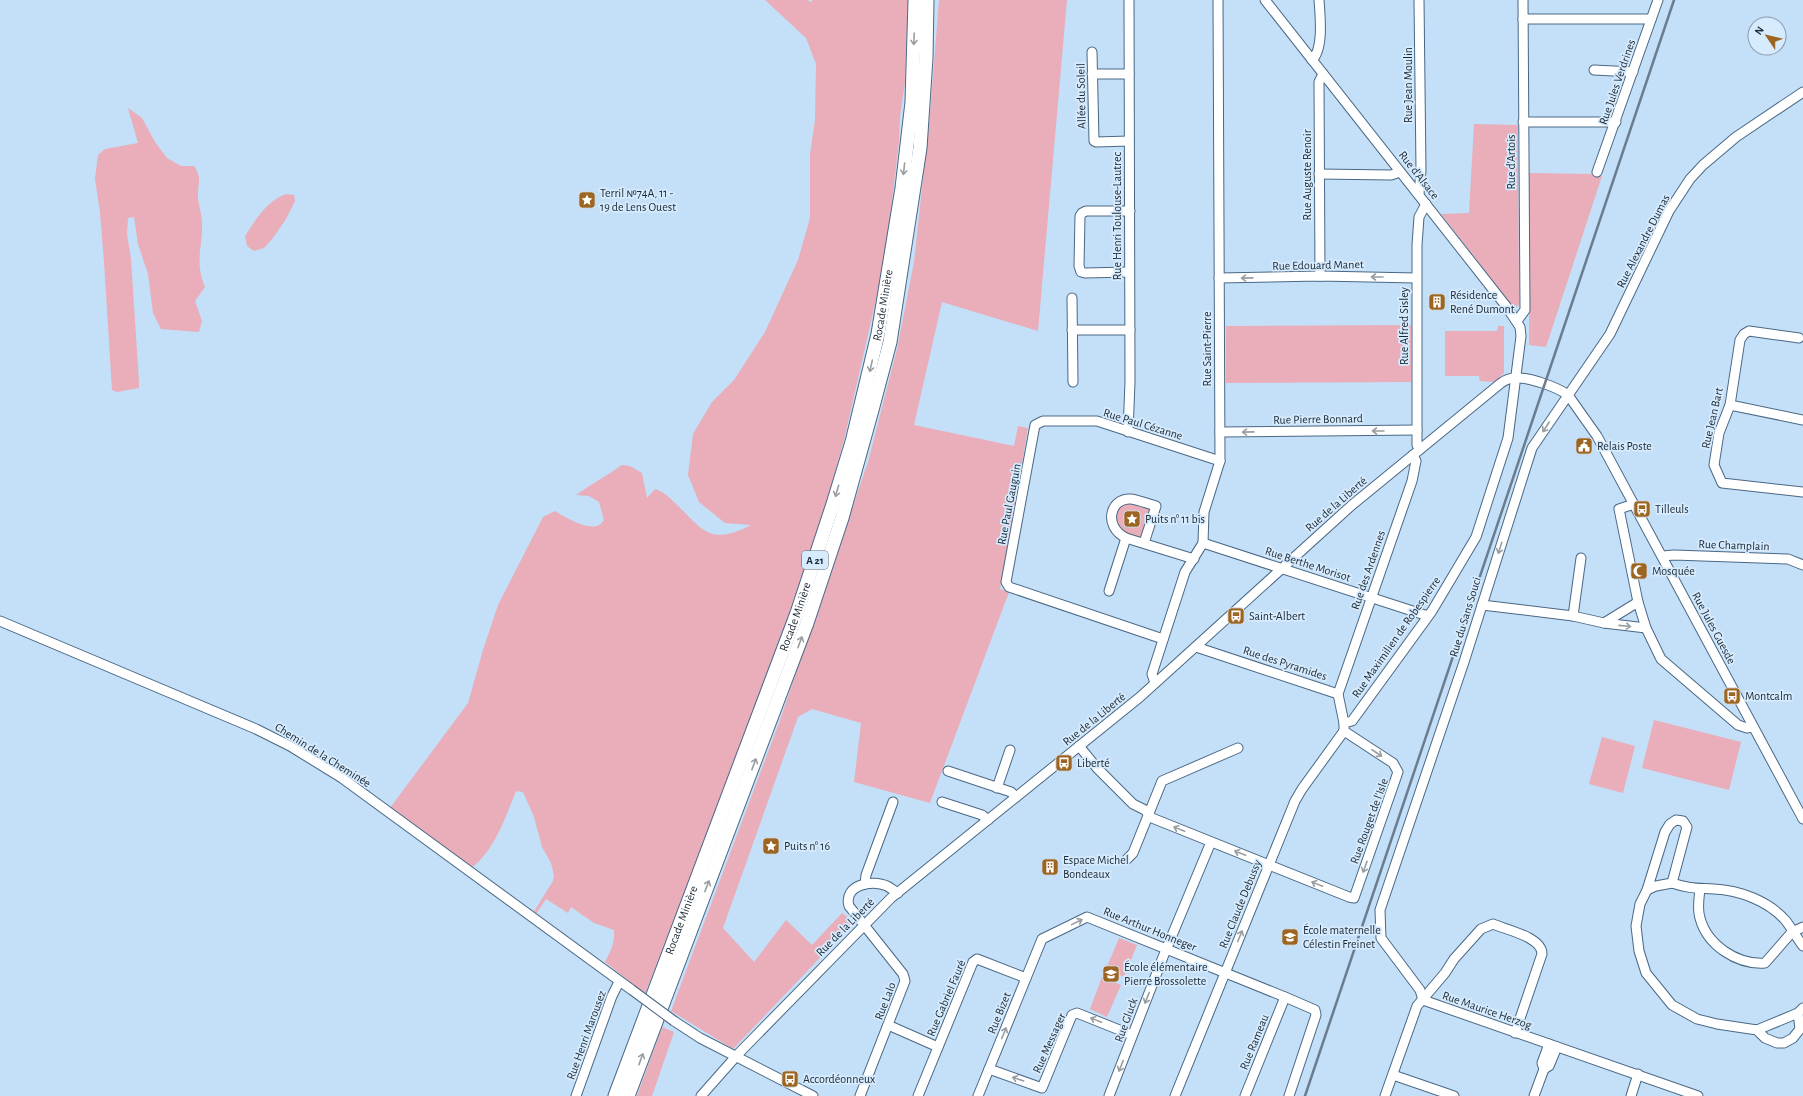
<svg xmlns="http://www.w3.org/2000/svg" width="1803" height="1096" font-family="'Alegreya Sans',sans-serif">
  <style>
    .green { fill: #e9aeb9 }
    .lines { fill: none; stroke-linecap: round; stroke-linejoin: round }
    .minor-casing { stroke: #4a6884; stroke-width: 11 }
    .highway-casing { stroke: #4a6884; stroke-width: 15 }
    .minor { stroke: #fff; stroke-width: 9 }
    .highway { stroke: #fff; stroke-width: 13 }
    .rail { stroke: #697d8e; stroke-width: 2.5 }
    .minor-bridge-casing { stroke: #4a6884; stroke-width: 11; stroke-linecap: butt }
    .minor-bridge { stroke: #fff; stroke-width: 9 }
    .oneway { stroke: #989ea3 }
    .labels { text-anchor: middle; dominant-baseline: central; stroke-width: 3.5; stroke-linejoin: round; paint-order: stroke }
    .shield { fill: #d7ebfe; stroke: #536270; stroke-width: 1 }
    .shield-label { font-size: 11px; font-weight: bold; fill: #1a2833 }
    .street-label { font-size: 12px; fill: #1a2833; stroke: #d7ebfe }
    .poi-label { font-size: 12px; fill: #1a2833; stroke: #d7ebfe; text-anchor: start }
  </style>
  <rect width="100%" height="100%" fill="#c4dff8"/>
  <g class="green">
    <path d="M 765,0 L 808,0 L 810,2 L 813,0 L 908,0 L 905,82 L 900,116 L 899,142 L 885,260 L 844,440 L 816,540 L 700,854 L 645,994 L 605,962 C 611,951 615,942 614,930 L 594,923 L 571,907 L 568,913 L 546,899 L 536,914 L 533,913 L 553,881 L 554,875 L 551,863 L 542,847 L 534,817 L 523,792 L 516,791 C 505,818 495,850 471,868 L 390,808 L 468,703 L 483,650 L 498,605 L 543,517 L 555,511 C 564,517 589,531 599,525 C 601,524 602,522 604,520 L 599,502 L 589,496 L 576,495 C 591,484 607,476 622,465 L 630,466 L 642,473 L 647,498 L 655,489 C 664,492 669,497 675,503 C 704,531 710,546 751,525 L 725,523 L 699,502 L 688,475 L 693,434 L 712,402 L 734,380 L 765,332 L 798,260 L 810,218 L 810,154 L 815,120 L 816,64 L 806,38 Z"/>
    <path d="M 939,0 L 1067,0 L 1038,331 L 942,302 L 914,425 L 1014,446 L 1018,426 L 1028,428 L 1000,589 L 1009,592 L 930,803 L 854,782 L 861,723 L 812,709 L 798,717 L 723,928 L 754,962 L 786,920 L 812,945 L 842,913 L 854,922 L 733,1049 L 671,1011 L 780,720 L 868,462 L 897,349 L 914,262 L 930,114 Z"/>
    <path d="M 128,108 L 142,118 L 155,142 L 167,158 L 181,166 L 194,166 C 203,179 197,184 198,198 C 199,207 202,215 202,223 C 203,249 194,260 205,287 L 195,301 L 202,321 L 199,332 L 161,329 L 153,313 L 148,274 L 138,244 L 134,217 L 128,218 L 127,234 L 131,259 L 139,382 L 139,388 L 117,392 L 112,390 L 104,262 L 100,213 L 95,179 L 98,155 L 105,149 L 138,143 Z"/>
    <path d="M 1474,124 L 1518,125 L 1519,304 L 1517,307 L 1513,307 L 1441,214 L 1469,213 Z"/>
    <path d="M 1529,173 L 1592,174 L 1602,176 L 1546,347 L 1529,345 Z"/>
    <path d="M 286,194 L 294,195 L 295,201 L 286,219 L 273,238 L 264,248 L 254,251 L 247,246 L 245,236 C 256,219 267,201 286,194 Z"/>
    <path d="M 1411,325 L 1411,382 L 1226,383 L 1226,326 Z"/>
    <path d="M 1498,326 L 1504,326 L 1504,373 L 1494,382 L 1480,381 L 1479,376 L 1445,376 L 1445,331 L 1497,331 Z"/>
    <path d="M 1129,502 L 1150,509 L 1151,513 L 1141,539 C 1123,533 1120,535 1115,515 C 1119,508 1121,504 1129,502 Z"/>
    <path d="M 1654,720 L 1741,742 L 1729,790 L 1642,768 Z"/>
    <path d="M 1602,737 L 1635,746 L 1623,793 L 1589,784 Z"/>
    <path d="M 1119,938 L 1137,945 L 1124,977 L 1106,969 Z"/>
    <path d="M 1102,977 L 1121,985 L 1107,1017 L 1090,1009 Z"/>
    <path d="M 662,1027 L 674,1032 L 652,1096 L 637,1096 Z"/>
  </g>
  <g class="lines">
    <defs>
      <g id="minor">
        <path d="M 1265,0 L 1506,306 L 1520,327 L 1521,336 L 1508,438 L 1476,537 L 1432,611 L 1352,721 L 1344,723 L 1344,731"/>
        <path d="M 1523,19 L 1651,19"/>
        <path d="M 1092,52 L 1094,141 L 1096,142 L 1129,141"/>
        <path d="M 1312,60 C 1324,49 1320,15 1319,0"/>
        <path d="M 1594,70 L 1633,72"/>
        <path d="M 1092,74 L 1129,74"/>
        <path d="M 1523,122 L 1616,122"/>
        <path d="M 1597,172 L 1658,0"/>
        <path d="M 1319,174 L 1391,175 L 1400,172"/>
        <path d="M 1419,194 L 1421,170 L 1419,0"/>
        <path d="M 1129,272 L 1085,273 L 1081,272 L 1079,266 L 1080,216 L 1082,213 L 1086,211 L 1130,211"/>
        <path d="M 1320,276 L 1319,82 L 1323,74"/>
        <path d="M 1219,278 L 1320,276 L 1416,278"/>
        <path d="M 1072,298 L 1073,382"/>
        <path d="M 1517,321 L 1525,310 L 1523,0"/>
        <path d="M 1072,330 L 1130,330"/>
        <path d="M 1799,338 L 1749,331 L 1744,334 L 1740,340 L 1730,405 L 1719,433 L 1714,465 L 1722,483 L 1803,492"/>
        <path d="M 1730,405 L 1803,420"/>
        <path d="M 1128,432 L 1130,382 L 1129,0"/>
        <path d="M 1220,432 L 1417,430"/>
        <path d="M 1420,449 L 1417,445 L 1417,245 L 1419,217 L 1426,204"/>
        <path d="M 1634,504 L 1619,509 L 1638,602 L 1646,628 L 1661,659 L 1738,725 L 1747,728 L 1753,727"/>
        <path d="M 1144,543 L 1156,506 C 1148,504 1139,500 1131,499 C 1111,497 1102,526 1126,538 L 1194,559"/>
        <path d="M 1203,543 L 1428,616"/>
        <path d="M 1663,556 L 1674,555 L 1788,559 L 1803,565"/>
        <path d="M 1109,591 L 1126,538"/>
        <path d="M 1482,605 L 1573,616 L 1604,623 L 1646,628"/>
        <path d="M 1573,616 L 1581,558"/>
        <path d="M 0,621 L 256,729 L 290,746 L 342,778 L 632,990"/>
        <path d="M 1604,623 L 1638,602"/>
        <path d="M 1163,639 L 1009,587 L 1006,582 L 1035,425 L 1043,421 L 1097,421 L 1220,461"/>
        <path d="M 1196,647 L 1338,694 L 1344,723"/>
        <path d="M 1155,683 L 1152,674 L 1185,572 L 1203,543 L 1204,512 L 1220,461 L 1218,0"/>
        <path d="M 1338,694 L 1412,481 L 1416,461 L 1413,455"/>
        <path d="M 1079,746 L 1097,768 L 1133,804 L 1145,810 L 1152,818 L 1349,897 L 1354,898 L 1398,772 L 1393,763 L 1344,731"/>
        <path d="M 948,771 L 1011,792 L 1016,797"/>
        <path d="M 997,788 L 1010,750"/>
        <path d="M 942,802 L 982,815 L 988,820"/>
        <path d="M 1127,859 L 1133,853 L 1162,781 L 1238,748"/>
        <path d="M 865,884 L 866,875 L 893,802"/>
        <path d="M 1700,889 C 1699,898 1697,909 1700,918 C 1707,945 1737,965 1765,963 L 1792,932 L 1803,927"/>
        <path d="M 1647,890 L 1656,886 L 1672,883"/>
        <path d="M 1803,946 C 1797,938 1792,929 1786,921 C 1769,901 1739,890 1714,889 C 1697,888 1690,889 1672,883 L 1687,827 L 1683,821 L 1676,820 L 1670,824 L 1665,832 L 1647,890 L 1640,904 L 1636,926 L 1639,951 L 1646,973 L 1672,1005 L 1697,1019 L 1717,1024 L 1757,1030 L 1765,1038 L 1777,1043 L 1784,1043 L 1793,1038 L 1800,1029 L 1798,1013 L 1803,1008"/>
        <path d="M 1423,1000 L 1420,990 L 1381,938 L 1380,910 L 1464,662 L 1532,448 L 1610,334 L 1669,211 L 1690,179 L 1703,165 L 1736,137 L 1803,92"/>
        <path d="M 1423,1000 L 1698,1096"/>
        <path d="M 674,1021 L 700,1038 L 813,1096"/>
        <path d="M 888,1025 L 938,1047"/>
        <path d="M 1757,1030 L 1798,1013"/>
        <path d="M 989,1069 L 1042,1088 L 1072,1015 L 1077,1013 L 1132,1035"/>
        <path d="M 1544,1069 L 1549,1066 L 1557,1047"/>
        <path d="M 1393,1075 L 1454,1096"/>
        <path d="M 576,1096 L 612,996 L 619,982"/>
        <path d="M 701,1096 L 739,1053 L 891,898 L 1140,697 L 1352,505 L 1501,383 C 1505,380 1511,378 1516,378 C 1529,377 1557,387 1568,395 L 1597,436 L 1803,819"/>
        <path d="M 860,1096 L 905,981 L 903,974 L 849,906 C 843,885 872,879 887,886 C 891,888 894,891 898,893"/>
        <path d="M 918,1096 L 973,962 L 977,959 L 1026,978"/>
        <path d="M 978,1096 L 1042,939 L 1087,917 L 1285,997 L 1315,1010 L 1316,1015 L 1289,1096"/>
        <path d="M 1109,1096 L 1163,957 L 1211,842"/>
        <path d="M 1175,1096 L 1295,801 L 1302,789 L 1344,731"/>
        <path d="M 1245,1096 L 1285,997"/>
        <path d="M 1385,1096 L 1417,1006 L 1445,973 L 1454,959 L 1481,929 L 1493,924 C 1507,930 1542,937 1542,954 L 1515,1033"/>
        <path d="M 1534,1096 L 1544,1069 L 1542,1063 L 1549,1044"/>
        <path d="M 1631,1096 L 1638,1074"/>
      </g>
      <g id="highway">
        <path id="s1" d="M 615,1096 L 797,613 L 833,504 L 852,442 L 878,334 L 902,188 L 912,102 L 915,0"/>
        <path d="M 628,1096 L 807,623 L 842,518 L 872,410 L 890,342 L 920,148 L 926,58 L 927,0"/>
      </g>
    </defs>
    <use href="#minor" class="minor-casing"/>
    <use href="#highway" class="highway-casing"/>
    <use href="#minor" class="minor"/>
    <use href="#highway" class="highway"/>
    <path class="rail" d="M 1305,1096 L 1674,0"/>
    <defs>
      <path id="minor-bridge" d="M 632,990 L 674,1021"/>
    </defs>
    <use href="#minor-bridge" class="minor-bridge-casing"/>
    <use href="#minor-bridge" class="minor-bridge"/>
  </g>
  <defs><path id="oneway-shaft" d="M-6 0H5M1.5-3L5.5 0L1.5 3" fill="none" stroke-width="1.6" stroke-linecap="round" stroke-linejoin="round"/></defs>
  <g class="oneway">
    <use href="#oneway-shaft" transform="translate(914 39) rotate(92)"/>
    <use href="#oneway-shaft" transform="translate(904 169) rotate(96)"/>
    <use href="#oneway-shaft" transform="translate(1377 277) rotate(-180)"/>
    <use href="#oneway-shaft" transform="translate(1247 278) rotate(179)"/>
    <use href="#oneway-shaft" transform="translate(871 366) rotate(103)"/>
    <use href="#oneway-shaft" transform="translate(1546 427) rotate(123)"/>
    <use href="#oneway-shaft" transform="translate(1378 431) rotate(180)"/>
    <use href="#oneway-shaft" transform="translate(1248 432) rotate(179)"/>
    <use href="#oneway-shaft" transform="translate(837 491) rotate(106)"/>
    <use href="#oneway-shaft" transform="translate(1500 548) rotate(108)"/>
    <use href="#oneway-shaft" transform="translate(1625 626) rotate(6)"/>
    <use href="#oneway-shaft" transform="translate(800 642) rotate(-70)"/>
    <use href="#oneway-shaft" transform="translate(1377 753) rotate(33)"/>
    <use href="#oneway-shaft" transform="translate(754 764) rotate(-70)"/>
    <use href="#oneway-shaft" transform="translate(1179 829) rotate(-158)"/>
    <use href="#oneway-shaft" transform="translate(1240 853) rotate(-159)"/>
    <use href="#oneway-shaft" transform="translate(1365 867) rotate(110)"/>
    <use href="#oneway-shaft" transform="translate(1317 884) rotate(-158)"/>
    <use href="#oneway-shaft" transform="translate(707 886) rotate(-69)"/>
    <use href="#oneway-shaft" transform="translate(1077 922) rotate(-26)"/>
    <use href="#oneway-shaft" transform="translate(1240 936) rotate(-68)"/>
    <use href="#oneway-shaft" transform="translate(1147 998) rotate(112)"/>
    <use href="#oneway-shaft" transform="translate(1096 1020) rotate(-158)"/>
    <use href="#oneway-shaft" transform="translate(1004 1033) rotate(-68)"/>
    <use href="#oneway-shaft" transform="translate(641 1059) rotate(-70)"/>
    <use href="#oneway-shaft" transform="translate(1121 1066) rotate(112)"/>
    <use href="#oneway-shaft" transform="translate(1018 1079) rotate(-161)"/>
  </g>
  <defs>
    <symbol id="sight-square" viewBox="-11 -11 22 22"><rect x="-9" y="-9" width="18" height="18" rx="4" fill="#9d6522" stroke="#d7ebfe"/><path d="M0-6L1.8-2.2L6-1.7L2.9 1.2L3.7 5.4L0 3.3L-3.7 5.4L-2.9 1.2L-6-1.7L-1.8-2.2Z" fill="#fff"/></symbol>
    <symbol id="building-square" viewBox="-11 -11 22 22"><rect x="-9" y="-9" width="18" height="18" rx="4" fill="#9d6522" stroke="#d7ebfe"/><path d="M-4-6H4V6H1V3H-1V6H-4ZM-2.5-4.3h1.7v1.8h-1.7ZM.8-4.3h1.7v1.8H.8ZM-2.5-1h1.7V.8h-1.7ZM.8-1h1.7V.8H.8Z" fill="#fff"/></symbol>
    <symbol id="civic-square" viewBox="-11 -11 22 22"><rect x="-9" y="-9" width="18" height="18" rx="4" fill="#9d6522" stroke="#d7ebfe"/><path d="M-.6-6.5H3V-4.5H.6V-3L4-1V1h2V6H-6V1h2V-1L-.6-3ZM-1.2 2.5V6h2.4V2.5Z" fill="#fff"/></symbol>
    <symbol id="bus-square" viewBox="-11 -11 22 22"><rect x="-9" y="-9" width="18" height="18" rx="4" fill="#9d6522" stroke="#d7ebfe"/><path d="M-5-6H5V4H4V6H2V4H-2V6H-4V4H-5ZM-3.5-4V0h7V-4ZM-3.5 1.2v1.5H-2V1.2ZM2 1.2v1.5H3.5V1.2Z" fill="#fff"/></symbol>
    <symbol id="mosque-square" viewBox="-11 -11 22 22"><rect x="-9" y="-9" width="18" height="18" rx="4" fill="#9d6522" stroke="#d7ebfe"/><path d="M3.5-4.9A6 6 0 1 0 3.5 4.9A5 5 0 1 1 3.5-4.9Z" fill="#fff"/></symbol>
    <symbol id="school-square" viewBox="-11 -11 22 22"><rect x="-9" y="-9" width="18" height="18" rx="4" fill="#9d6522" stroke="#d7ebfe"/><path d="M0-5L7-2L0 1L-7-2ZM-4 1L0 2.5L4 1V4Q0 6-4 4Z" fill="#fff"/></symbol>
  </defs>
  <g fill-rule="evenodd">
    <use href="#sight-square" x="577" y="190" width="20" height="20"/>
    <use href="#building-square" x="1427" y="292" width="20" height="20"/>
    <use href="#civic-square" x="1574" y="436" width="20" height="20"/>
    <use href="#bus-square" x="1632" y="499" width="20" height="20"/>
    <use href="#sight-square" x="1122" y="509" width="20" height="20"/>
    <use href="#mosque-square" x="1629" y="561" width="20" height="20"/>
    <use href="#bus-square" x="1226" y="606" width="20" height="20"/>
    <use href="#bus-square" x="1722" y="686" width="20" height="20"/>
    <use href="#bus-square" x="1054" y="753" width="20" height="20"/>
    <use href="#sight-square" x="761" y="836" width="20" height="20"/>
    <use href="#building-square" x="1040" y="857" width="20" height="20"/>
    <use href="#school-square" x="1280" y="927" width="20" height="20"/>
    <use href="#school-square" x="1101" y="964" width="20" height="20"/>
    <use href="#bus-square" x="780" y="1069" width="20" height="20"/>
  </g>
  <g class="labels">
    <rect class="shield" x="802" y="551" width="26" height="18" rx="3"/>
    <g class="shield-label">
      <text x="815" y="560">A 21</text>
    </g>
    <g class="street-label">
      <text transform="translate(1617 82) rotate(-71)">Rue Jules Verdrines</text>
      <text transform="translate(1408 85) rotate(-90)">Rue Jean Moulin</text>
      <text transform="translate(1081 96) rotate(-91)">Allée du Soleil</text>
      <text transform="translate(1511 162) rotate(-90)">Rue d'Artois</text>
      <text transform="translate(1307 175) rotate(-90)">Rue Auguste Renoir</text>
      <text transform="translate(1419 175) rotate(52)">Rue d'Alsace</text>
      <text transform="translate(1117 216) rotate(-90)">Rue Henri Toulouse-Lautrec</text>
      <text transform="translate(1643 241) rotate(-63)">Rue Alexandre Dumas</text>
      <text transform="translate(1318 265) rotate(-1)">Rue Edouard Manet</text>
      <text stroke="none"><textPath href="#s1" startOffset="836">Rocade Minière</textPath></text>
      <text transform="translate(1404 326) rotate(-90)">Rue Alfred Sisley</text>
      <text transform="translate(1207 349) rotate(-90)">Rue Saint-Pierre</text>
      <text transform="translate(1712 418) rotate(-77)">Rue Jean Bart</text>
      <text transform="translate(1318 419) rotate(-1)">Rue Pierre Bonnard</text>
      <text transform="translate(1143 424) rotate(17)">Rue Paul Cézanne</text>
      <text transform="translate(1009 504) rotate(-79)">Rue Paul Gauguin</text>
      <text transform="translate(1336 504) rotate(-41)">Rue de la Liberté</text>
      <text transform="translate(1734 545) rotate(2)">Rue Champlain</text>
      <text transform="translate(1308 564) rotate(18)">Rue Berthe Morisot</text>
      <text transform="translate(1368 570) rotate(-71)">Rue des Ardennes</text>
      <text stroke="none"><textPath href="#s1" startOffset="512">Rocade Minière</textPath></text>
      <text transform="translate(1465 617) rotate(-73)">Rue du Sans Souci</text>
      <text transform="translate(1714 628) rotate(62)">Rue Jules Guesde</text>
      <text transform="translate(1396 637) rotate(-55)">Rue Maximilien de Robespierre</text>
      <text transform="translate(1285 663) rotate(18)">Rue des Pyramides</text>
      <text transform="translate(1094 719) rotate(-39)">Rue de la Liberté</text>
      <text transform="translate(323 755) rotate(32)">Chemin de la Cheminée</text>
      <text transform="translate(1369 821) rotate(-70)">Rue Rouget de l'Isle</text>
      <text transform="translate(1240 904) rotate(-68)">Rue Claude Debussy</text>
      <text stroke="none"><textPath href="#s1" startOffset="188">Rocade Minière</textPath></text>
      <text transform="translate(845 927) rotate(-45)">Rue de la Liberté</text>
      <text transform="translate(1150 929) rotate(22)">Rue Arthur Honneger</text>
      <text transform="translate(946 998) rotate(-67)">Rue Gabriel Fauré</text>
      <text transform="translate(885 1001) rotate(-69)">Rue Lalo</text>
      <text transform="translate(1487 1010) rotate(19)">Rue Maurice Herzog</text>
      <text transform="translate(999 1013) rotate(-68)">Rue Bizet</text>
      <text transform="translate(1126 1020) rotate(-70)">Rue Gluck</text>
      <text transform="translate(586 1035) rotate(-70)">Rue Henri Marousez</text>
      <text transform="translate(1254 1042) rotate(-68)">Rue Rameau</text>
      <text transform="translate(1049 1043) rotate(-66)">Rue Messager</text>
    </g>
    <g class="poi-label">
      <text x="600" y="193">Terril №74A, 11 -<tspan x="600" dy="14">19 de Lens Ouest</tspan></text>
      <text x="1450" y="295">Résidence<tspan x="1450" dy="14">René Dumont</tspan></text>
      <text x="1597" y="446">Relais Poste</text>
      <text x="1655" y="509">Tilleuls</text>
      <text x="1145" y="519">Puits n° 11 bis</text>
      <text x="1652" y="571">Mosquée</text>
      <text x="1249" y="616">Saint-Albert</text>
      <text x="1745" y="696">Montcalm</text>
      <text x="1077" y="763">Liberté</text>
      <text x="784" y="846">Puits n° 16</text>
      <text x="1063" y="860">Espace Michel<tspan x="1063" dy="14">Bondeaux</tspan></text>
      <text x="1303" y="930">École maternelle<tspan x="1303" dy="14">Célestin Freinet</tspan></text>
      <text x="1124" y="967">École élémentaire<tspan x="1124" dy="14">Pierre Brossolette</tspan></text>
      <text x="803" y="1079">Accordéonneux</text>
    </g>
  </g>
  <g transform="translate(1767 36) rotate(305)"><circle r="19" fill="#d7ebfe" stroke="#8b9dad"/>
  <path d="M0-3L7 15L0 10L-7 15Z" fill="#9d6522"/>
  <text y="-6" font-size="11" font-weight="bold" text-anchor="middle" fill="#1a2833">N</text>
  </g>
</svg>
